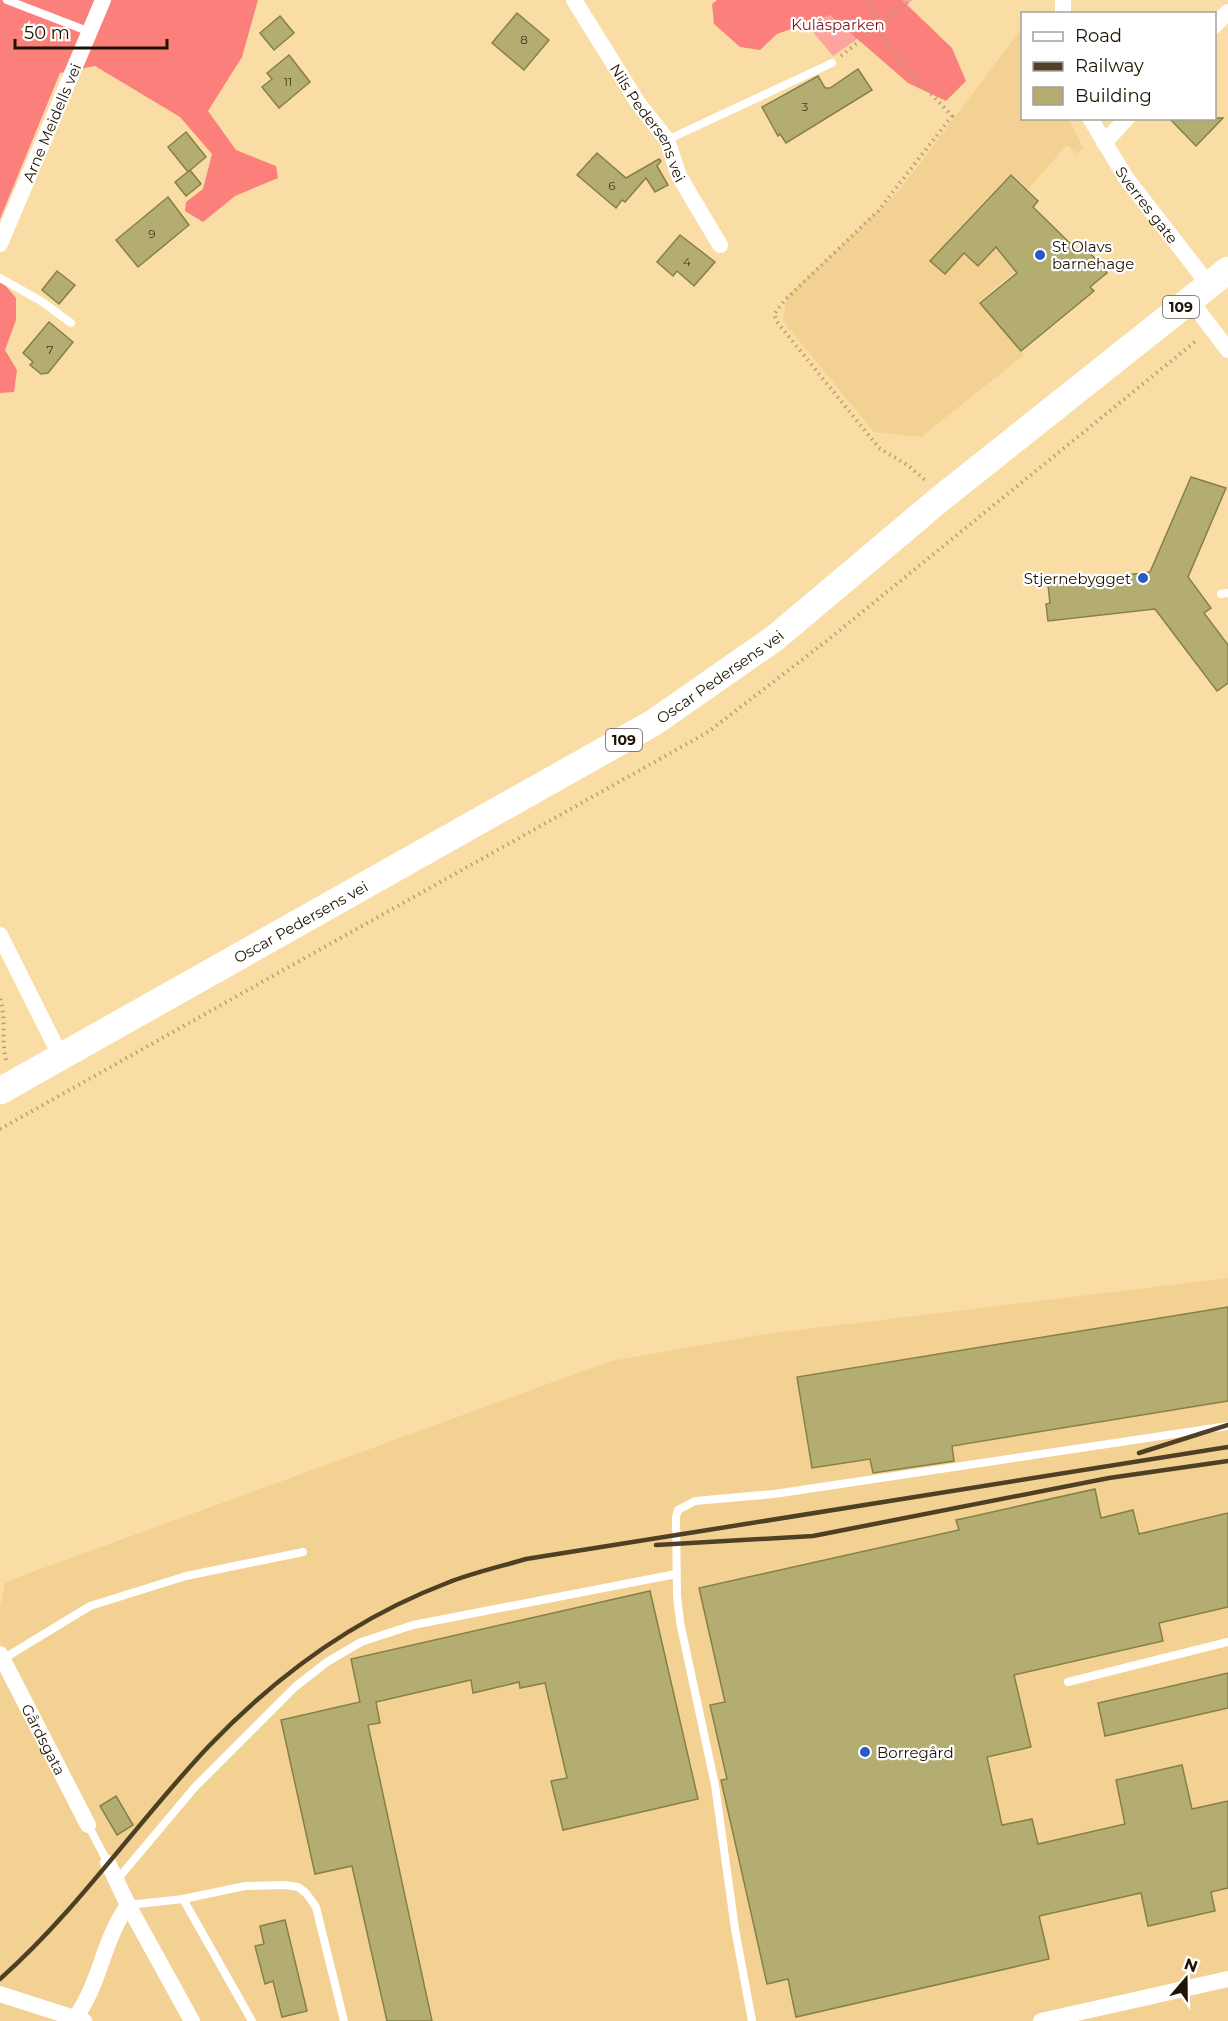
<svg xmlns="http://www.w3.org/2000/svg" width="1228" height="2021" font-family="Montserrat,sans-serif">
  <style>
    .built { fill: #f2d192 }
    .green { fill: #fea49f }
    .forest { fill: #fb807c }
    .building { fill: #b3ad72; stroke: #868046; stroke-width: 1.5 }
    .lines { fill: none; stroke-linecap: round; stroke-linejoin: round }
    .path { stroke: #b7a072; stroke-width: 4; stroke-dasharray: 1.5 4.5; stroke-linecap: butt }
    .service { stroke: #fff; stroke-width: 8 }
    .minor { stroke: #fff; stroke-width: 16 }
    .primary { stroke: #fff; stroke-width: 27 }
    .rail { stroke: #4f4025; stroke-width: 4.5 }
    .poi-dot { fill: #295ac8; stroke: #fff; stroke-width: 2 }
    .labels { text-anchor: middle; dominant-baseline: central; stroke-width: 4.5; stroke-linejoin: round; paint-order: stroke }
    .number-label { font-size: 12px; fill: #443a1d }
    .shield { fill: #fff; stroke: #625a4d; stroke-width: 1.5 }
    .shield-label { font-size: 14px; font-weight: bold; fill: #1f1401 }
    .park-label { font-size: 15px; fill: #84151e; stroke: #fff }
    .street-label { font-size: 15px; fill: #1f1401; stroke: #fff }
    .poi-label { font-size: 15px; fill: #1f1401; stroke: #fff; text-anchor: start }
  </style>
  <rect width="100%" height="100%" fill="#fadda4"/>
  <g class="built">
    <path d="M 1022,28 L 1022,118 L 1069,119 L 1083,148 L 1077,154 L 1067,145 L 1028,189 L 1011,173 L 950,238 L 977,263 L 995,245 L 1017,270 L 979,301 L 1024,355 L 921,437 L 874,432 L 783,321 L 787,296 L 899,191 Z"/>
    <path d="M 1228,1278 L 1228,2021 L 0,2021 L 0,1606 L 5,1582 L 611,1361 L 765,1334 Z"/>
  </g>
  <path class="green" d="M 786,0 L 913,0 L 833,56 Z"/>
  <g class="forest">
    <path d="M 0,0 L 258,0 L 242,57 L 208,111 L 236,150 L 276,166 L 278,178 L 235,196 L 203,222 L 185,211 L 186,202 L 203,189 L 212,154 L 180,117 L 95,66 L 60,73 L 0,219 Z"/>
    <path d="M 717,0 L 902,0 L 952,48 L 966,81 L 946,101 L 908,83 L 830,15 L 777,34 L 760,50 L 740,47 L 714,24 L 712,4 Z"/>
    <path d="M 0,279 L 16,298 L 16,320 L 5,350 L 17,370 L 14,392 L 0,393 Z"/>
  </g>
  <g class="building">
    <path d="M 517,13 L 549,40 L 524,70 L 492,43 Z"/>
    <path d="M 280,16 L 294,33 L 274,50 L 260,33 Z"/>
    <path d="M 289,55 L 310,82 L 279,108 L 262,87 L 272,79 L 267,73 Z"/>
    <path d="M 858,69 L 872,90 L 786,143 L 780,134 L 778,136 L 762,107 L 818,76 L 825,88 L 830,88 Z"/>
    <path d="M 1169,118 L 1223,118 L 1196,146 Z"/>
    <path d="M 186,132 L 206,157 L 188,172 L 168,147 Z"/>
    <path d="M 597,153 L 626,178 L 659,159 L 661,161 L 657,166 L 668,185 L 655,192 L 646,178 L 625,202 L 622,200 L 616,208 L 577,175 Z"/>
    <path d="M 190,170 L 201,184 L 186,196 L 175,182 Z"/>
    <path d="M 1011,175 L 1038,201 L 1033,207 L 1080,253 L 1086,248 L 1107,273 L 1090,287 L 1094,291 L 1021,351 L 980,303 L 1017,273 L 996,247 L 978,266 L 964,253 L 945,274 L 930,261 Z"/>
    <path d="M 168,197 L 189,225 L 138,267 L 116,240 Z"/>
    <path d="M 680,235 L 715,262 L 694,286 L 677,271 L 673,276 L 657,262 Z"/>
    <path d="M 57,271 L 75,285 L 59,304 L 42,290 Z"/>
    <path d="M 49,322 L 73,342 L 48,373 L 41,374 L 30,365 L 33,362 L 23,353 Z"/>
    <path d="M 1191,477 L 1226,488 L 1188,577 L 1211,608 L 1204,613 L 1228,645 L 1228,683 L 1217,691 L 1155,609 L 1048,621 L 1046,604 L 1050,603 L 1048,585 L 1150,572 Z"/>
    <path d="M 1228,1307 L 1228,1401 L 952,1446 L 954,1461 L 873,1473 L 870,1459 L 812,1468 L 797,1377 Z"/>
    <path d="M 1095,1489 L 1101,1518 L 1133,1510 L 1139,1534 L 1228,1513 L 1228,1607 L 1159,1623 L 1163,1641 L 1014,1675 L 1031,1747 L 987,1757 L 1002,1825 L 1032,1819 L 1038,1844 L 1125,1824 L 1116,1780 L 1182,1765 L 1192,1809 L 1228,1801 L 1228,1888 L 1211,1892 L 1215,1911 L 1148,1926 L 1141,1893 L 1039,1916 L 1049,1959 L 796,2017 L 788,1979 L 767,1984 L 721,1780 L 727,1779 L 710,1705 L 725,1702 L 699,1588 L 959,1530 L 956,1520 Z"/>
    <path d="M 650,1591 L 698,1799 L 563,1830 L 551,1781 L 567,1778 L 545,1683 L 520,1688 L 519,1682 L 473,1693 L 471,1680 L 376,1702 L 380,1723 L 368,1725 L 432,2021 L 387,2021 L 352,1866 L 315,1874 L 281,1720 L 360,1702 L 351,1659 Z"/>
    <path d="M 1228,1673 L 1228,1708 L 1105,1736 L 1098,1703 Z"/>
    <path d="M 116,1796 L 133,1825 L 117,1835 L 100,1806 Z"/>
    <path d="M 285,1920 L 307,2011 L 282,2017 L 273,1981 L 265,1984 L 255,1946 L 264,1944 L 260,1926 Z"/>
  </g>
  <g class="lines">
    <g class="path">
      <path d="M 869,0 C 886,56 914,74 952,116 L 878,211 L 785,300 L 774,314 L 777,322 L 879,448 L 909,466 L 926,481"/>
      <path d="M 841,56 L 910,0"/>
      <path d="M 0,999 C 7,1019 0,1043 7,1063"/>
      <path d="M 0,1129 L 708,732 L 829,639 L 1197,340"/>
    </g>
    <g class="service">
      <path d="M 7,0 L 90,32"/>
      <path d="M 667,140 L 832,63"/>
      <path d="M 0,278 L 41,301 L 71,323"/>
      <path d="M 1221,594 L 1228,593"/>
      <path d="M 3,1659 L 90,1606 L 186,1576 L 303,1552"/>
      <path d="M 1068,1682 L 1228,1642"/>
      <path d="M 88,1825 L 108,1863"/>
      <path d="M 116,1881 L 195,1787 L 295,1687 L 327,1662 L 361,1642 L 413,1625 L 676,1574"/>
      <path d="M 183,1899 L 252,2021"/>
      <path d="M 128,1905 L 183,1899 L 245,1886 L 285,1885 L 298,1887 L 306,1893 L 316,1907 L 344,2021"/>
      <path d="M 752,2021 L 735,1929 L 715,1785 L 680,1622 L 677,1596 L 676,1517 L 678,1510 L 695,1501 L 774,1494 L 1228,1426"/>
    </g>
    <g class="minor">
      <path id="s1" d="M 574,0 L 638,103 L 667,140 L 679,176 L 720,245"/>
      <path d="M 1063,0 L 1063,14"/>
      <path d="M 1214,26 L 1228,12"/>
      <path id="s2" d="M 1090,118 L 1126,178 L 1209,285"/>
      <path d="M 1104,143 L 1127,118"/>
      <path id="s3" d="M 0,244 L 103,0"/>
      <path d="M 1190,300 L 1228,350"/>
      <path d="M 0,935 L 61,1057"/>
      <path id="s4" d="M 0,1654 L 88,1825"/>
      <path d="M 108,1863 L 128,1905 L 192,2021"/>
      <path d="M 0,1994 L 84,2021"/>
      <path d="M 75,2018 C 102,1980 102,1942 128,1905"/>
      <path d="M 1041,2021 L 1228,1979"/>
    </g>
    <path class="primary" id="s5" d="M 0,1091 L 653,723 L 775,638 L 940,499 L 1228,270"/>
    <g class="rail">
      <path d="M 1139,1453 L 1228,1425"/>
      <path d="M 656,1545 L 813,1536 L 1109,1478 L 1228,1461"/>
      <path d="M 0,1979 C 78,1910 137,1822 209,1746 C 277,1675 355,1618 447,1583 C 472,1573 499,1567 526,1559 L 1228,1447"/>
    </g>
  </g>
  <g class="poi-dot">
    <circle cx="1040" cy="255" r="6"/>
    <circle cx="1143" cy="578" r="6"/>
    <circle cx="865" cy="1752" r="6"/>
  </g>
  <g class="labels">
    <g class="number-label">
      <text x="524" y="39">8</text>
      <text x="288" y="81">11</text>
      <text x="805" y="106">3</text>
      <text x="612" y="185">6</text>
      <text x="152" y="233">9</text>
      <text x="687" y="261">4</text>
      <text x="50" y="349">7</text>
    </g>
    <g class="shield">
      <rect x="1163" y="296" width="36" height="22" rx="4.5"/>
      <rect x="606" y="729" width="36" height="22" rx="4.5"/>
    </g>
    <g class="shield-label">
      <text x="1181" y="307">109</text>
      <text x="624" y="740">109</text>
    </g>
    <g class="park-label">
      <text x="838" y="24">Kulåsparken</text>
    </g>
    <g class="street-label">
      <text stroke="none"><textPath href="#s3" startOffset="132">Arne Meidells vei</textPath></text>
      <text stroke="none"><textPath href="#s1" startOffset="144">Nils Pedersens vei</textPath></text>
      <text stroke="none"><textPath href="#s2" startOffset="104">Sverres gate</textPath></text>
      <text stroke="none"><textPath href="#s5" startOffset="831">Oscar Pedersens vei</textPath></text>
      <text stroke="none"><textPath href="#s5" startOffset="345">Oscar Pedersens vei</textPath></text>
      <text stroke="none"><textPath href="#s4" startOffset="96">Gårdsgata</textPath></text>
    </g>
    <g class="poi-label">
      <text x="1052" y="246">St Olavs<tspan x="1052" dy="17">barnehage</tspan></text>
      <text x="1131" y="578" text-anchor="end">Stjernebygget</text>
      <text x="877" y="1752">Borregård</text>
    </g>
  </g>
  <rect x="1021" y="12" width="195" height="108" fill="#ffffff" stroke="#a5a199" stroke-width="1.5"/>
  <rect x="1033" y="32" width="30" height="9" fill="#ffffff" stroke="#a5a199" stroke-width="1.5"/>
  <text x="1075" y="42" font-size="18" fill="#1f1401">Road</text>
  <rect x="1033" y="62" width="30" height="9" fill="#4f4025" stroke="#a5a199" stroke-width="1.5"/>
  <text x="1075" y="72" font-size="18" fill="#1f1401">Railway</text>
  <rect x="1033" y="87" width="30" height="18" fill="#b3ad72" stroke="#a5a199" stroke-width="1.5"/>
  <text x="1075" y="102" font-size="18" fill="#1f1401">Building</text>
  <g transform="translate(1186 1979) rotate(20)" stroke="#ffffff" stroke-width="4.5" paint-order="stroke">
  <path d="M0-4.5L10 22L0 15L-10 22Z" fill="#1f1401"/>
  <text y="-9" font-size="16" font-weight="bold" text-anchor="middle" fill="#1f1401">N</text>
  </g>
  <path d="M15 39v9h152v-9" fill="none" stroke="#1f1401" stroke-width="3"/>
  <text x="24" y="39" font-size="18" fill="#1f1401" stroke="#ffffff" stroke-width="4.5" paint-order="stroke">50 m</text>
</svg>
